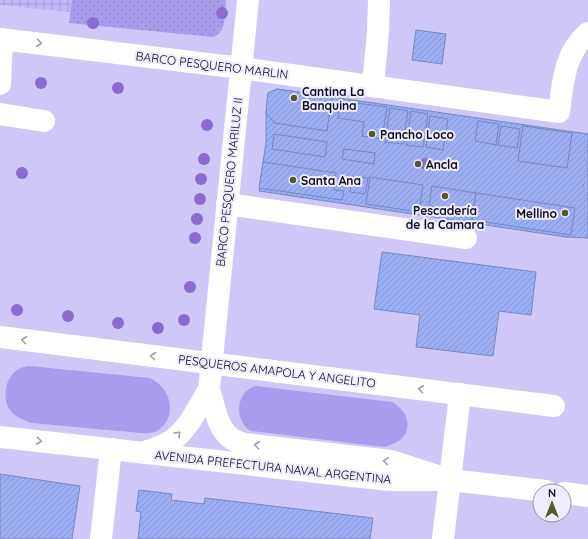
<svg xmlns="http://www.w3.org/2000/svg" width="588" height="539" font-family="Quicksand,sans-serif">
  <style>
    .industrial { fill: url(#industrial-grid) }
    .green { fill: #aa9cec }
    .park { fill: url(#park-dots) }
    .building { fill: url(#building-hatch); stroke: #7787be }
    .lines { fill: none; stroke-linecap: round; stroke-linejoin: round }
    .path { stroke: #938db4; stroke-width: 2.5; stroke-dasharray: 1 3; stroke-linecap: butt }
    .minor { stroke: #fff; stroke-width: 22 }
    .tree { fill: #8b6cce }
    .oneway { stroke: #9f9da5 }
    .poi-dot { fill: #575927; stroke: #eeecff; stroke-width: 1.5 }
    .labels { text-anchor: middle; dominant-baseline: central; stroke-width: 4; stroke-linejoin: round; paint-order: stroke }
    .street-label { font-size: 12px; fill: #0e091e; stroke: #eeecff }
    .poi-label { font-size: 12px; font-weight: bold; fill: #0e091e; stroke: #eeecff; text-anchor: start }
  </style>
  <defs>
    <pattern id="industrial-grid" width="8" height="8" patternUnits="userSpaceOnUse"><rect width="8" height="8" fill="#c3b8fb"/><path d="M0 4h8M4 0v8" fill="none" stroke="#a69dd7"/></pattern>
    <pattern id="park-dots" width="8" height="8" patternUnits="userSpaceOnUse"><rect width="8" height="8" fill="#aa9cec"/><path d="M2 2h.1M6 6h.1" fill="none" stroke="#9185ca" stroke-width="1.8" stroke-linecap="round"/></pattern>
    <pattern id="building-hatch" width="6" height="6" patternUnits="userSpaceOnUse"><rect width="6" height="6" fill="#9caff5"/><path d="M-1 1l2-2M0 6l6-6M5 7l2-2" fill="none" stroke="#8595d2"/></pattern>
  </defs>
  <rect width="100%" height="100%" fill="#cec7f7"/>
  <path class="industrial" d="M 0,0 L 72,0 L 70,12 L 0,5 Z"/>
  <g class="green">
    <path d="M 29,366 L 149,378 C 171,386 179,418 157,431 C 152,434 146,433 141,433 L 32,423 C 26,421 20,419 15,415 C 1,405 3,380 17,370 C 21,367 24,367 29,366 Z"/>
    <path d="M 256,386 L 392,402 C 408,410 414,429 399,441 C 394,444 389,445 384,447 L 251,431 C 234,422 235,391 256,386 Z"/>
  </g>
  <path class="park" d="M 72,0 L 226,0 C 225,12 227,33 213,37 L 69,23 Z"/>
  <g class="building">
    <path d="M 416,30 L 446,34 L 442,64 L 412,60 Z"/>
    <path d="M 277,89 L 588,134 L 588,238 L 566,237 L 259,191 L 266,142 L 266,113 L 268,93 Z"/>
    <path d="M 277,89 L 332,97 L 327,131 L 275,123 L 266,113 L 268,93 Z"/>
    <path d="M 340,101 L 387,107 L 382,139 L 362,136 L 364,122 L 338,118 Z"/>
    <path d="M 390,108 L 408,111 L 403,144 L 385,142 Z"/>
    <path d="M 411,111 L 428,114 L 423,147 L 406,145 Z"/>
    <path d="M 430,116 L 448,119 L 443,150 L 426,147 Z"/>
    <path d="M 478,121 L 499,124 L 496,145 L 475,141 Z"/>
    <path d="M 501,126 L 520,129 L 517,148 L 498,145 Z"/>
    <path d="M 523,126 L 572,133 L 567,168 L 518,161 Z"/>
    <path d="M 274,134 L 327,142 L 325,157 L 272,149 Z"/>
    <path d="M 344,149 L 375,153 L 374,164 L 342,159 Z"/>
    <path d="M 263,162 L 336,173 L 334,190 L 344,191 L 342,200 L 259,188 Z"/>
    <path d="M 352,176 L 368,178 L 365,194 L 350,192 Z"/>
    <path d="M 370,177 L 423,185 L 419,212 L 366,204 Z"/>
    <path d="M 432,186 L 476,193 L 473,212 L 429,206 Z"/>
    <path d="M 476,193 L 575,208 L 571,235 L 472,220 Z"/>
    <path d="M 382,252 L 536,272 L 531,315 L 499,311 L 493,356 L 416,347 L 420,315 L 374,309 Z"/>
    <path d="M 0,474 L 80,486 L 72,539 L 0,539 Z"/>
    <path d="M 139,490 L 172,494 L 171,500 L 204,504 L 205,498 L 373,518 L 370,539 L 138,539 L 141,512 L 136,511 Z"/>
  </g>
  <g class="lines">
    <g class="path">
      <path d="M 585,161 L 588,161"/>
      <path d="M 583,186 L 588,186"/>
    </g>
    <g class="minor">
      <path d="M 248,0 L 209,389 C 214,405 217,429 232,439 C 235,441 240,442 244,444 L 391,461 L 450,480"/>
      <path d="M 0,39 L 241,68 L 559,112 C 563,83 564,53 588,33"/>
      <path d="M 0,84 L 2,39"/>
      <path d="M 373,86 L 378,31 L 379,0"/>
      <path d="M 0,114 L 44,121"/>
      <path d="M 227,204 L 466,238"/>
      <path d="M 0,337 L 554,406"/>
      <path d="M 0,437 L 389,480 L 450,480 L 546,491"/>
      <path d="M 145,452 C 154,449 163,446 171,441 C 188,430 199,406 209,389"/>
      <path d="M 564,493 L 588,496"/>
      <path d="M 101,539 L 111,449"/>
      <path d="M 443,539 L 460,394"/>
    </g>
  </g>
  <g class="tree">
    <circle cx="222" cy="13" r="6"/>
    <circle cx="93" cy="23" r="6"/>
    <circle cx="41" cy="83" r="6"/>
    <circle cx="118" cy="88" r="6"/>
    <circle cx="207" cy="125" r="6"/>
    <circle cx="204" cy="159" r="6"/>
    <circle cx="426" cy="164" r="6"/>
    <circle cx="22" cy="173" r="6"/>
    <circle cx="201" cy="179" r="6"/>
    <circle cx="200" cy="199" r="6"/>
    <circle cx="197" cy="219" r="6"/>
    <circle cx="195" cy="238" r="6"/>
    <circle cx="190" cy="287" r="6"/>
    <circle cx="17" cy="310" r="6"/>
    <circle cx="68" cy="316" r="6"/>
    <circle cx="184" cy="320" r="6"/>
    <circle cx="118" cy="323" r="6"/>
    <circle cx="158" cy="328" r="6"/>
  </g>
  <defs><path id="oneway-chevron" d="M-2-3.5L2.5 0L-2 3.5" fill="none" stroke-width="1.6" stroke-linecap="round" stroke-linejoin="round"/></defs>
  <g class="oneway">
    <use href="#oneway-chevron" transform="translate(39 43) rotate(7)"/>
    <use href="#oneway-chevron" transform="translate(24 340) rotate(-173)"/>
    <use href="#oneway-chevron" transform="translate(153 356) rotate(-173)"/>
    <use href="#oneway-chevron" transform="translate(421 389) rotate(-173)"/>
    <use href="#oneway-chevron" transform="translate(178 434) rotate(-45)"/>
    <use href="#oneway-chevron" transform="translate(39 441) rotate(6)"/>
    <use href="#oneway-chevron" transform="translate(257 445) rotate(-173)"/>
    <use href="#oneway-chevron" transform="translate(386 461) rotate(-172)"/>
  </g>
  <g class="poi-dot">
    <circle cx="294" cy="98" r="4"/>
    <circle cx="372" cy="134" r="4"/>
    <circle cx="418" cy="164" r="4"/>
    <circle cx="293" cy="180" r="4"/>
    <circle cx="445" cy="196" r="4"/>
    <circle cx="565" cy="213" r="4"/>
  </g>
  <g class="labels">
    <g class="street-label">
      <text transform="translate(212 65) rotate(7)">BARCO PESQUERO MARLIN</text>
      <text transform="translate(229 182) rotate(-84)">BARCO PESQUERO MARILUZ II</text>
      <text transform="translate(277 371) rotate(7)">PESQUEROS AMAPOLA Y ANGELITO</text>
      <text transform="translate(273 467) rotate(6)">AVENIDA PREFECTURA NAVAL ARGENTINA</text>
    </g>
    <g class="poi-label">
      <text x="302" y="91">Cantina La<tspan x="302" dy="14">Banquina</tspan></text>
      <text x="380" y="134">Pancho Loco</text>
      <text x="426" y="164">Ancla</text>
      <text x="301" y="180">Santa Ana</text>
      <text x="445" y="210" text-anchor="middle">Pescadería<tspan x="445" dy="14">de la Camara</tspan></text>
      <text x="557" y="213" text-anchor="end">Mellino</text>
    </g>
  </g>
  <g transform="translate(552 503)"><circle r="19" fill="#eeecff" stroke="#9491a5"/>
  <path d="M0-3L7 15L0 10L-7 15Z" fill="#575927"/>
  <text y="-6" font-size="11" font-weight="bold" text-anchor="middle" fill="#0e091e">N</text>
  </g>
</svg>
